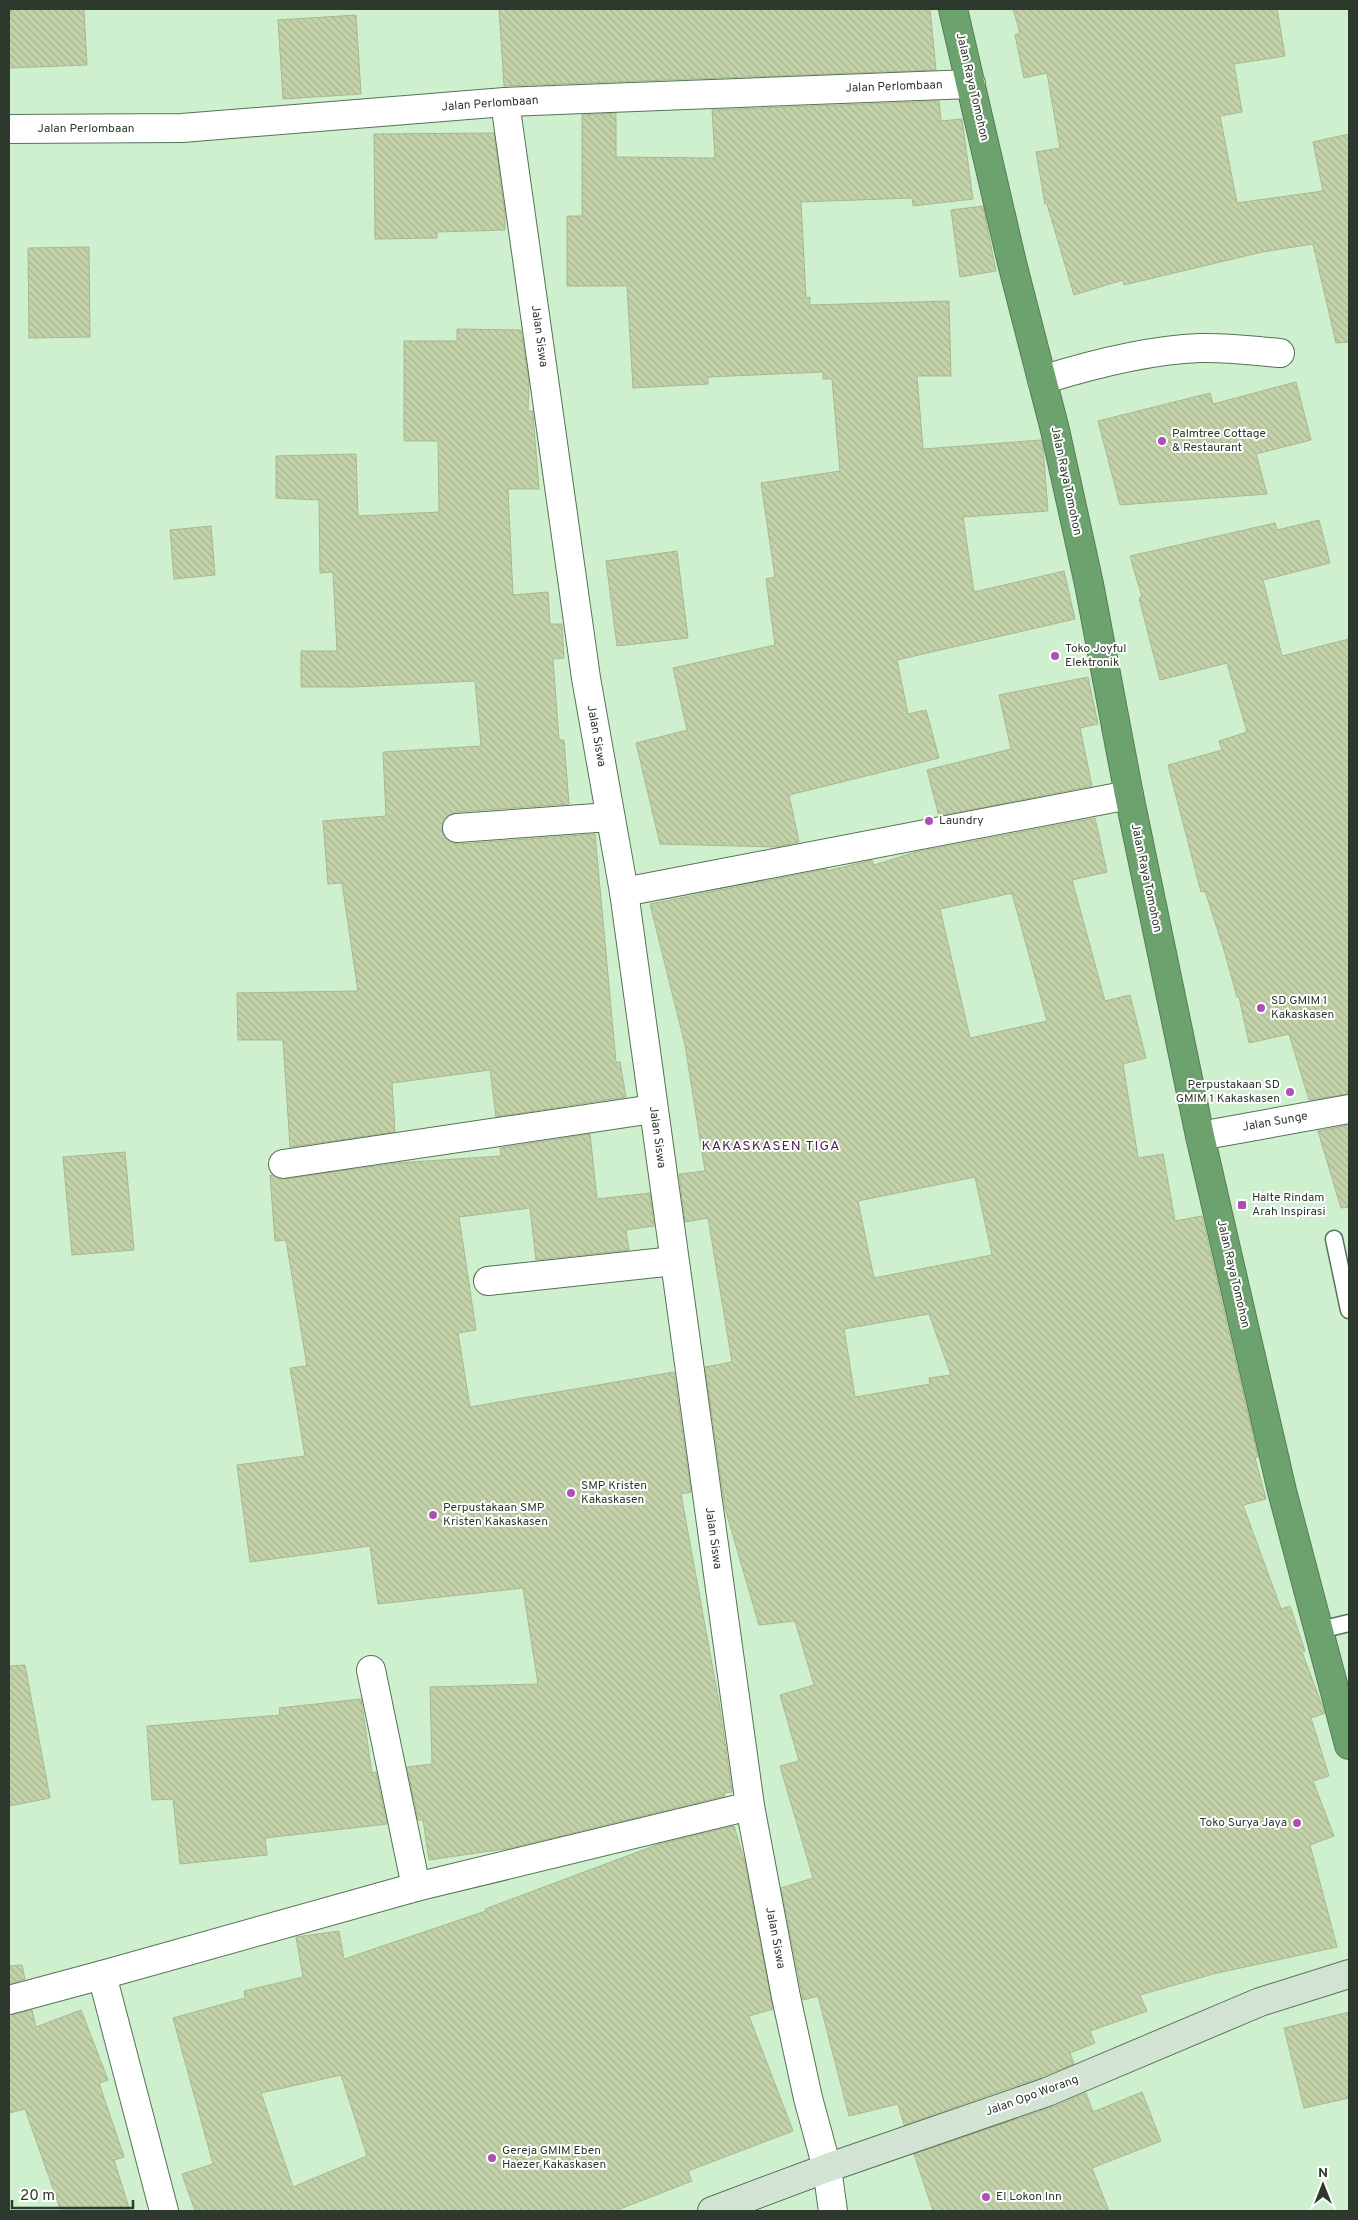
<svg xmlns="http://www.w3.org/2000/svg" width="1358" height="2220" font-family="Overpass,sans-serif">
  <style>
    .building { fill: url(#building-back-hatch); stroke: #a9b890; fill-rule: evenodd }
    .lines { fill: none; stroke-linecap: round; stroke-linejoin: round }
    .lane-casing { stroke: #557355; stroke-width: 19 }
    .street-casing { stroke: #557355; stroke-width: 30 }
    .secondary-casing { stroke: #557355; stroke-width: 30 }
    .highway-casing { stroke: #567d56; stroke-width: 30 }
    .lane { stroke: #fff; stroke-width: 16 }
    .street { stroke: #fff; stroke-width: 28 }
    .secondary { stroke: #d3e3d3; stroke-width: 28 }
    .highway { stroke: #6ca26d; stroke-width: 28 }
    .poi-dot { fill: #ae4eb6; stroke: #fff; stroke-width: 2 }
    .labels { text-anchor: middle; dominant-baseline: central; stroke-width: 4; stroke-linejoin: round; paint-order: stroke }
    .street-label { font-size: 12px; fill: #2c392c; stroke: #fff }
    .poi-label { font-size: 12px; fill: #2c392c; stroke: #fff; text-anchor: start }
    .neighbourhood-label { font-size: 14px; letter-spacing: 1px; fill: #4f2153; stroke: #fff }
  </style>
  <defs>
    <pattern id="building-back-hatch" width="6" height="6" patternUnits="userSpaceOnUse" patternTransform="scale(1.25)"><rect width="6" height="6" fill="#c3d2a9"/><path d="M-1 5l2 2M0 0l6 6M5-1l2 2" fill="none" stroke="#a8b592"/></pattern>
  </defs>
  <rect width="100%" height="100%" fill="#cff0ce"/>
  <g class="building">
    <path d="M 9,9 L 84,9 L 87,65 L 9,68 Z"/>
    <path d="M 499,9 L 930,9 L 936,70 L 504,86 Z"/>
    <path d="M 1013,9 L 1277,9 L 1285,56 L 1234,64 L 1242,112 L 1220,116 L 1237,203 L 1323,191 L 1313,142 L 1349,134 L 1349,342 L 1336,343 L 1313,244 L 1262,252 L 1124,285 L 1123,280 L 1074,295 L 1047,204 L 1045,204 L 1036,152 L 1060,148 L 1047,73 L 1024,78 L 1015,35 L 1020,33 Z"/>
    <path d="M 356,15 L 361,94 L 283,99 L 278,20 Z"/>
    <path d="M 939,101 L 941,121 L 962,119 L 973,199 L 913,206 L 912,198 L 801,202 L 806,298 L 810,297 L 810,305 L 949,301 L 951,376 L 917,376 L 923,449 L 1041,440 L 1043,447 L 1048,511 L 963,517 L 974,592 L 1064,571 L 1075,619 L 897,660 L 908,714 L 926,710 L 939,758 L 789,795 L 799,842 L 776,847 L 660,844 L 636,743 L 687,730 L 673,668 L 775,645 L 766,579 L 775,577 L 761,483 L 840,471 L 832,379 L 823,379 L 823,372 L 708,377 L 708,384 L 633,388 L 627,286 L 567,286 L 567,216 L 582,216 L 582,115 L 616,113 L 616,157 L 715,158 L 712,110 Z"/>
    <path d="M 494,133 L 505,214 L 505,230 L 437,232 L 437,238 L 375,239 L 374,134 Z"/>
    <path d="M 983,206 L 996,271 L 960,277 L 951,210 Z"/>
    <path d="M 89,247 L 90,337 L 29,338 L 28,248 Z"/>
    <path d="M 457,329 L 521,330 L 529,382 L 528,411 L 533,411 L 533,415 L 539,489 L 508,489 L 513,595 L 548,592 L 550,624 L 562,624 L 564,658 L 553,659 L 559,740 L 564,740 L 569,804 L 456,812 L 449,815 L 443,821 L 442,830 L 444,837 L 450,842 L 458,844 L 595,834 L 616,1062 L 620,1062 L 626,1097 L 496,1117 L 490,1070 L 392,1083 L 395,1132 L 290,1147 L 283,1040 L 238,1040 L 237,993 L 358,991 L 342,883 L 328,884 L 323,821 L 386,816 L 383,752 L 481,746 L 475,681 L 352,687 L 301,687 L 301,651 L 337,651 L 333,572 L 320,573 L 319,500 L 276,498 L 276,456 L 356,454 L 358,516 L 439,512 L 438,441 L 404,441 L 404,341 L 457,341 Z"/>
    <path d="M 1296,382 L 1311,440 L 1256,454 L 1267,494 L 1120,505 L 1098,421 L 1210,393 L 1213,404 Z"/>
    <path d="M 1319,520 L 1330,563 L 1263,580 L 1282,656 L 1349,639 L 1349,1094 L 1309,1100 L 1289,1034 L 1249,1043 L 1239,997 L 1237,997 L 1224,950 L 1205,891 L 1201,892 L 1168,765 L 1222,750 L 1219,741 L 1247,732 L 1227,663 L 1160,680 L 1139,598 L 1142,597 L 1130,556 L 1275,523 L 1277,530 Z"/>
    <path d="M 211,526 L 215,575 L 174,579 L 170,530 Z"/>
    <path d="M 677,551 L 688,638 L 617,646 L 606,561 Z"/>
    <path d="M 1088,677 L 1098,724 L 1080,728 L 1092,786 L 939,816 L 927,770 L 1011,749 L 999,695 Z"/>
    <path d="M 1095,818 L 1107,872 L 1072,880 L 1105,1001 L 1130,995 L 1146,1058 L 1123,1064 L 1138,1158 L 1163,1154 L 1175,1221 L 1202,1216 L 1258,1457 L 1255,1458 L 1266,1499 L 1243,1505 L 1281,1609 L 1290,1606 L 1305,1651 L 1302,1652 L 1325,1713 L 1311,1718 L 1329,1776 L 1313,1781 L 1334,1836 L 1310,1845 L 1337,1947 L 1213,1974 L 1140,1995 L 1147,2011 L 1090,2031 L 1095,2043 L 1070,2053 L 1074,2064 L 1041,2077 L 904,2125 L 898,2104 L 849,2116 L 818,1996 L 803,2000 L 781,1888 L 813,1878 L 780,1766 L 799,1761 L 780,1695 L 814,1685 L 795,1621 L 759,1625 L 725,1508 L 705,1367 L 732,1362 L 708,1218 L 685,1222 L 679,1174 L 705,1171 L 685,1045 L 650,904 L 826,869 L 827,871 L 872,860 L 874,865 L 916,852 ZM 1012,893 L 1047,1021 L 970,1038 L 940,909 ZM 975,1177 L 992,1255 L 874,1278 L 858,1201 ZM 929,1314 L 951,1375 L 929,1378 L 930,1384 L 855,1397 L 844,1329 Z"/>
    <path d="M 1349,1125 L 1349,1207 L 1341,1208 L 1318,1131 Z"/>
    <path d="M 590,1134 L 597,1199 L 650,1193 L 654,1226 L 626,1230 L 629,1250 L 536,1260 L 530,1208 L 459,1217 L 476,1330 L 458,1333 L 470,1407 L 674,1372 L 691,1492 L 681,1494 L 720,1708 L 732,1792 L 724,1793 L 725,1796 L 511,1848 L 429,1860 L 423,1820 L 418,1820 L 407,1767 L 432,1764 L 430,1687 L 538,1684 L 523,1588 L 378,1604 L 370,1546 L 250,1562 L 237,1465 L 305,1456 L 290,1368 L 307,1366 L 286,1240 L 275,1241 L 270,1175 L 285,1179 L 397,1163 L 501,1156 L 500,1148 Z"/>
    <path d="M 125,1152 L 134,1250 L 72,1255 L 63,1157 Z"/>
    <path d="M 25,1665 L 50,1798 L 9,1806 L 9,1666 Z"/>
    <path d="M 361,1699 L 372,1773 L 376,1772 L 387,1824 L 265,1838 L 267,1855 L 180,1864 L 173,1799 L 152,1800 L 147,1726 L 280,1715 L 279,1708 Z"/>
    <path d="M 734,1826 L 745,1863 L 773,2009 L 749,2016 L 793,2131 L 688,2171 L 692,2181 L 615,2211 L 195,2211 L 182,2174 L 213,2164 L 173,2018 L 245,1998 L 244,1991 L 303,1977 L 296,1937 L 339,1931 L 344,1959 L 486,1911 L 485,1909 L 659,1844 ZM 341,2075 L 367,2156 L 293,2187 L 261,2093 Z"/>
    <path d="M 22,1965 L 25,1979 L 9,1984 L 9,1966 Z"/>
    <path d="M 32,2010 L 36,2027 L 81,2010 L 108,2080 L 99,2083 L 124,2157 L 114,2160 L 130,2211 L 61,2211 L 25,2109 L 9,2113 L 9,2015 Z"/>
    <path d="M 1349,2012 L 1349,2098 L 1304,2108 L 1284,2028 Z"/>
    <path d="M 1142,2092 L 1161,2141 L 1092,2168 L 1109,2211 L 933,2211 L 914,2154 L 1052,2107 L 1086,2093 L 1093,2112 Z"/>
  </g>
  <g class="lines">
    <defs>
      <g id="lane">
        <path d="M 1334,1239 L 1349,1310"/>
        <path d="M 1320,1630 L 1349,1623"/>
      </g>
      <g id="street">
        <path d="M 505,102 L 586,678 L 624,892 L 750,1806 L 786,1997 L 808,2098 L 827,2168 L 833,2211"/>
        <path d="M 9,129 L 182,128 L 505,102 L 971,84"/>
        <path d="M 1042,380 C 1093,364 1147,350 1200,348 C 1227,347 1254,351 1280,353"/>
        <path d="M 457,828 L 610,817"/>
        <path d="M 624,892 L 1129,795"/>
        <path d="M 1200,1136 L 1349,1109"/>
        <path d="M 283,1164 L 653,1109"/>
        <path d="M 488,1281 L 674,1261"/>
        <path d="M 371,1670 L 416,1887"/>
        <path d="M 102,1975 L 164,2211"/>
        <path d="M 9,2000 L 102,1975 L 416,1887 L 750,1806"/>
      </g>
      <path id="secondary" d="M 712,2211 L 827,2168 L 1047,2092 L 1260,2002 L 1349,1974"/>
      <path id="highway" d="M 953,9 L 1012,263 L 1055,430 L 1089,584 L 1129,795 L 1200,1136 L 1282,1491 L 1349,1745"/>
    </defs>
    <use href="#lane" class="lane-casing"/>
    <use href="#street" class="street-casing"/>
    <use href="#secondary" class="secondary-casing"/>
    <use href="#highway" class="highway-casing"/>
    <use href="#lane" class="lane"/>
    <use href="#street" class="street"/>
    <use href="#secondary" class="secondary"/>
    <use href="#highway" class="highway"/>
  </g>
  <g class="poi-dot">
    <circle cx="1162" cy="441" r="5"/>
    <circle cx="1055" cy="656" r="5"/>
    <circle cx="929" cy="821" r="5"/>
    <circle cx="1261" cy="1008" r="5"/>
    <circle cx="1290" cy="1092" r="5"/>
    <rect x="1237" y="1200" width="10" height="10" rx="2.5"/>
    <circle cx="571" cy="1493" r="5"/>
    <circle cx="433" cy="1515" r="5"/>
    <circle cx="1297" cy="1823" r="5"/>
    <circle cx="492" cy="2158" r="5"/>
    <circle cx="986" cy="2197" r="5"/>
  </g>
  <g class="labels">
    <g class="street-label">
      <text transform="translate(894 87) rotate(-2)">Jalan Perlombaan</text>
      <text transform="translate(972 87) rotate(77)">Jalan Raya Tomohon</text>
      <text transform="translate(490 104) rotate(-4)">Jalan Perlombaan</text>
      <text x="86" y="129">Jalan Perlombaan</text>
      <text transform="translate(539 336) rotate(82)">Jalan Siswa</text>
      <text transform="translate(1066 481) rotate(78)">Jalan Raya Tomohon</text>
      <text transform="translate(596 736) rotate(80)">Jalan Siswa</text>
      <text transform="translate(1146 878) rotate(78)">Jalan Raya Tomohon</text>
      <text transform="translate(1275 1122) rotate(-10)">Jalan Sunge</text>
      <text transform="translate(657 1137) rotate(82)">Jalan Siswa</text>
      <text transform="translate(1233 1274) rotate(77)">Jalan Raya Tomohon</text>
      <text transform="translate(713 1538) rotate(82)">Jalan Siswa</text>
      <text transform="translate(775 1938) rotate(79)">Jalan Siswa</text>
      <text transform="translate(1032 2096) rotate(-20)">Jalan Opo Worang</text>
    </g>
    <g class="poi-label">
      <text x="1172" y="434">Palmtree Cottage<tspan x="1172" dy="14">&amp; Restaurant</tspan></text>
      <text x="1065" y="649">Toko Joyful<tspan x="1065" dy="14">Elektronik</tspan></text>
      <text x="939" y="821">Laundry</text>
      <text x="1271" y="1001">SD GMIM 1<tspan x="1271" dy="14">Kakaskasen</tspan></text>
      <text x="1280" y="1085" text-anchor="end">Perpustakaan SD<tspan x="1280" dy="14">GMIM 1 Kakaskasen</tspan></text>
      <text x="1252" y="1198">Halte Rindam<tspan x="1252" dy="14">Arah Inspirasi</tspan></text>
      <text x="581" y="1486">SMP Kristen<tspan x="581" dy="14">Kakaskasen</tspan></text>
      <text x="443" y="1508">Perpustakaan SMP<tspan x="443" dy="14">Kristen Kakaskasen</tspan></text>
      <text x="1287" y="1823" text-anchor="end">Toko Surya Jaya</text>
      <text x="502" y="2151">Gereja GMIM Eben<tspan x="502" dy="14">Haezer Kakaskasen</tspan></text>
      <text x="996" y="2197">El Lokon Inn</text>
    </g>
    <g class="neighbourhood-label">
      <text x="771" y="1146">KAKASKASEN TIGA</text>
    </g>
  </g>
  <rect width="1358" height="2220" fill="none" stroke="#2c392c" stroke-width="20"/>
  <g transform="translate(1323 2185)" stroke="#ffffff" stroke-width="4" paint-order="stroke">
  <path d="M0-4L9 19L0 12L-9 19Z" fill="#2c392c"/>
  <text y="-8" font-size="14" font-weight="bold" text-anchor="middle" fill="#2c392c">N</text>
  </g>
  <path d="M12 2200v8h121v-8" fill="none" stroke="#2c392c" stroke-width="2.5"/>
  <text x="20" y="2200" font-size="15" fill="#2c392c" stroke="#ffffff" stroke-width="4" paint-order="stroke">20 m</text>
</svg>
